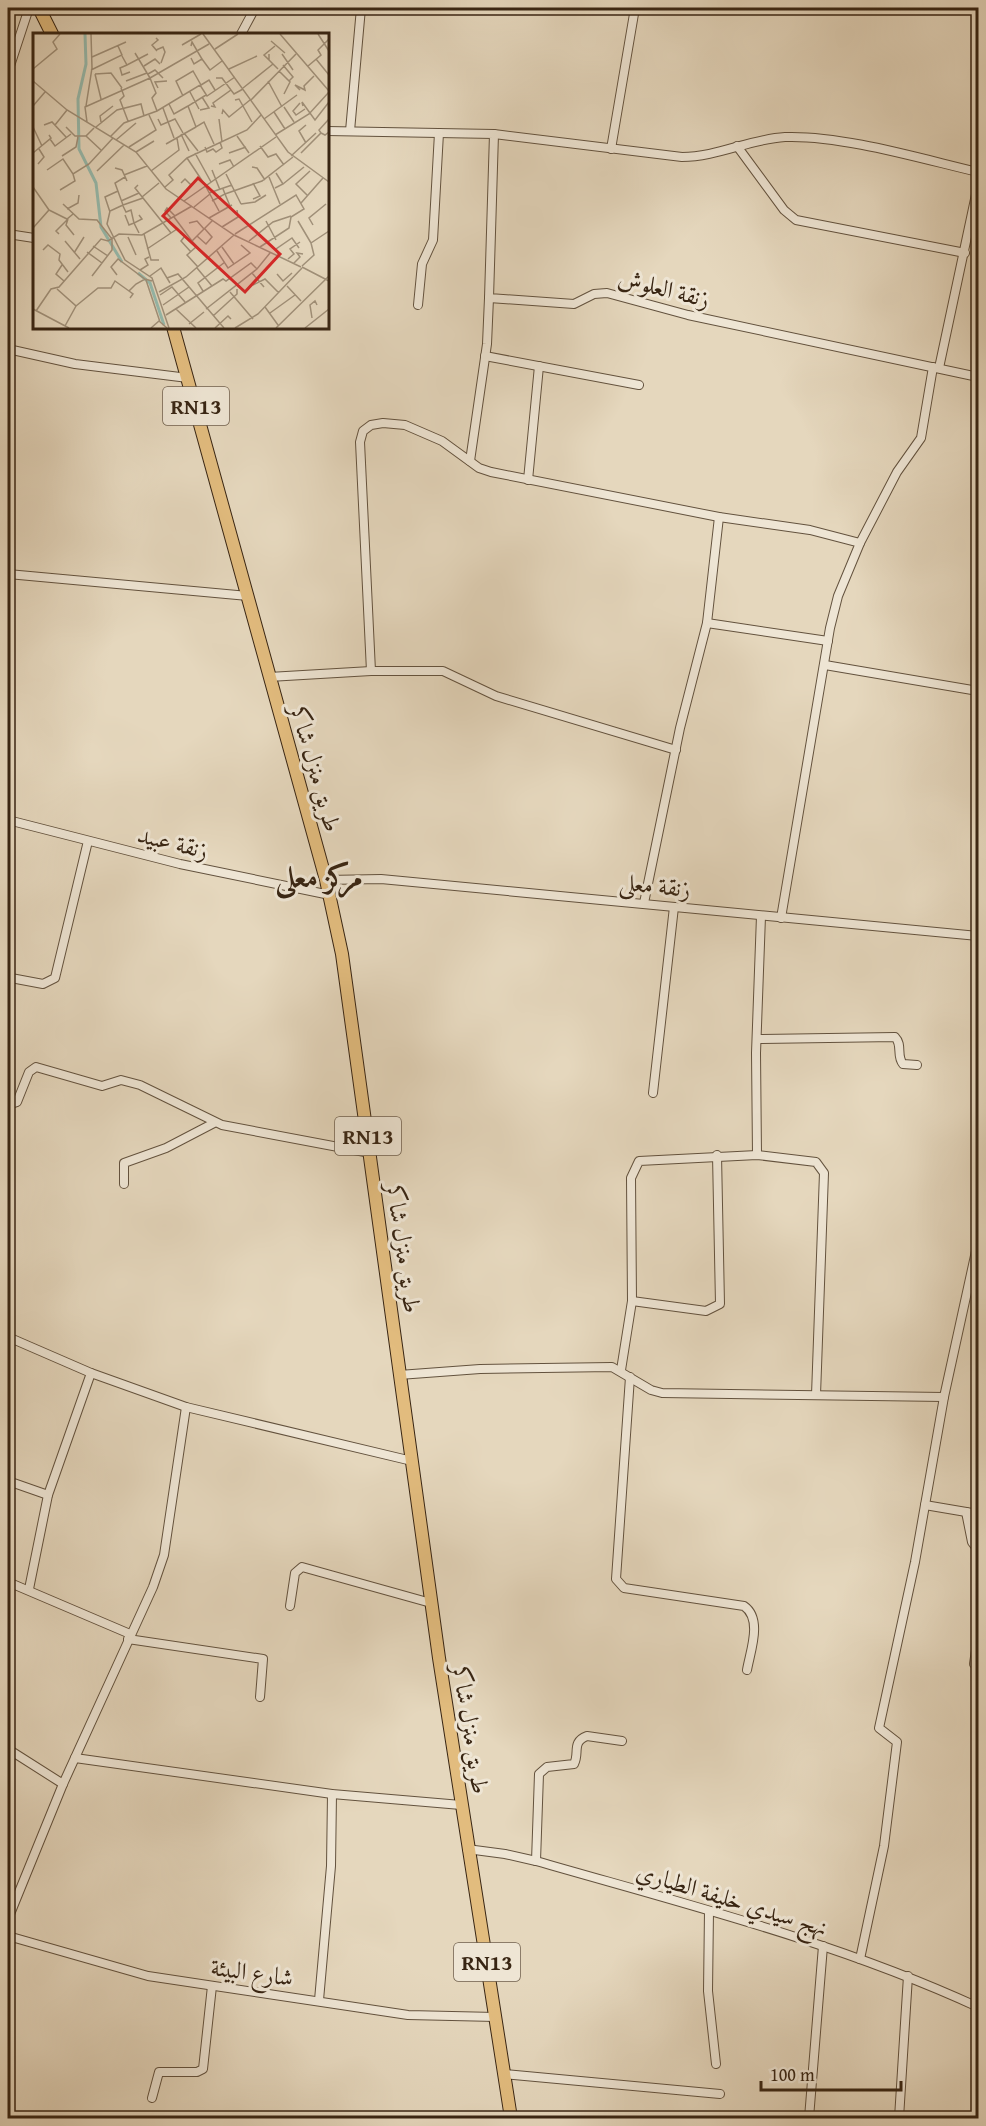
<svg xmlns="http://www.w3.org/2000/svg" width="986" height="2126" font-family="'Gentium Book Plus',Amiri,serif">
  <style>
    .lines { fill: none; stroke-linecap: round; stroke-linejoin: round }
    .minor-casing { stroke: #63523e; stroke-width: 10 }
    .primary-casing { stroke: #382513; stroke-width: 14 }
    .minor { stroke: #eee5d4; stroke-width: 8 }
    .primary { stroke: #e2bc7e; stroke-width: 12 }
    .labels { text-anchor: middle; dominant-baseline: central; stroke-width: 6; stroke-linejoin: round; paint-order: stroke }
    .shield { fill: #eee5d4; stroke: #6f5f4d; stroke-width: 1.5 }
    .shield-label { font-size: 22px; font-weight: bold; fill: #382513 }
    .street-label { font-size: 24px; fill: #382513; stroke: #eee5d4 }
    .district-label { font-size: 30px; font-weight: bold; fill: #382513; stroke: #eee5d4 }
    .inset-river { fill: none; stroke: #96baac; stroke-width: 3 }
    .inset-road { fill: none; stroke: #a09079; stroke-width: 1.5 }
    .view { fill: #d62828; fill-opacity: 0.15; stroke: #d62828; stroke-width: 3 }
    .inset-edge { fill: none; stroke: #382513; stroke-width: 3 }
  </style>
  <rect width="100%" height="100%" fill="#e5d7bd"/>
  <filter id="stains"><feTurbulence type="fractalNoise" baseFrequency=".00333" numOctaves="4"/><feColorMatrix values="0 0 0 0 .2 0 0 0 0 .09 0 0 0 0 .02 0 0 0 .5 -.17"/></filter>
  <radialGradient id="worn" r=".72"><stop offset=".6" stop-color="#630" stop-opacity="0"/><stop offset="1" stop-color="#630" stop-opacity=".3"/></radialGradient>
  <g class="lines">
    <defs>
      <g id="minor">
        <path d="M 241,34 L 255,8"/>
        <path d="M 8,72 L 29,8"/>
        <path d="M 327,131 L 494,134 L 489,298 L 574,304 L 594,294 L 607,293 L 688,315 L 978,377"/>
        <path d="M 350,131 L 361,8"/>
        <path d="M 494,134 L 682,157 C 717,157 750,139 785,137 C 842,135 922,159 978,172"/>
        <path d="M 737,146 L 784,210 L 796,220 L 965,253"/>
        <path d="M 611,149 L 635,8"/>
        <path d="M 8,234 L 34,238"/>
        <path d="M 418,305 L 422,264 L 433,240 L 439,133"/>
        <path d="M 8,349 L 75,364 L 188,378"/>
        <path d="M 485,356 L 639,385"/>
        <path d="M 939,368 L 978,185"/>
        <path d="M 470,461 L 487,344 L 489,298"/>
        <path d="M 528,480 L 539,366"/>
        <path d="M 860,543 L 897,472 L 921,438 L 933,367"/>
        <path d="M 8,574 L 248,596"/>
        <path d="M 707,623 L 828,641"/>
        <path d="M 825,665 L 978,691"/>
        <path d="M 371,671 L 360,442 L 363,431 L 371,425 L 383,423 L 405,425 L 442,441 L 479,468 L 491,472 L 719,517 L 810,530 L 860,543 L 838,596 L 830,628 L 781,918"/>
        <path d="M 269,677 L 371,671 L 443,671 L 496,696 L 676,750"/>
        <path d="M 8,820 L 180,864 L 330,895"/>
        <path d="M 326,880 L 381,879 L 978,936"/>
        <path d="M 644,903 L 680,728 L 707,623 L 719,517"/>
        <path d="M 11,978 L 43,984 L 55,978 L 88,841"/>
        <path d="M 757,1039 L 895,1037 C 903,1045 896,1056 903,1064 L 917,1065"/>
        <path d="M 653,1093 L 674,907"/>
        <path d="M 8,1105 L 17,1102 L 29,1072 L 36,1067 L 102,1086 L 121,1080 L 140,1085 L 222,1125 L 370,1153"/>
        <path d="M 757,1155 L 756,1053 L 761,916"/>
        <path d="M 124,1184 L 124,1163 L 166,1148 L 214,1123"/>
        <path d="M 632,1301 L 706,1311 L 720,1304 L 717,1155"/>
        <path d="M 8,1337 L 91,1373 L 186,1407 L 412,1461"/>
        <path d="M 621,1370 L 632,1301 L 631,1178 L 639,1161 L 757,1155 L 816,1162 L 824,1173 L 816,1395"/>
        <path d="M 399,1375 L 480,1369 L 612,1367 L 651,1390 L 662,1393 L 944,1397 L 978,1242"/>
        <path d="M 630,1377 L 616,1579 L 624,1588 L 744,1606 C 763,1619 750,1652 747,1670"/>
        <path d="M 8,1481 L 48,1495"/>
        <path d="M 925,1505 L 978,1514"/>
        <path d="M 966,1512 L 972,1542 L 978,1550"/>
        <path d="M 8,1582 L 130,1634"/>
        <path d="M 29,1589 L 48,1495 L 91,1373"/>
        <path d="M 290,1606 L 295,1573 L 302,1567 L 431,1603"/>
        <path d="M 128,1639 L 263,1659 L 260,1697"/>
        <path d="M 974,1664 L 978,1636"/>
        <path d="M 8,1749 L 63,1784"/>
        <path d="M 75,1758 L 332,1794 L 461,1805"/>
        <path d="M 467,1849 L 505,1854 L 536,1861 C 685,1904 837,1942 978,2007"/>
        <path d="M 536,1861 L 539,1774 L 547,1767 L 574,1764 C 580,1753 571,1742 587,1736 L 622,1741"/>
        <path d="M 709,1911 L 708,1991 L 716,2064"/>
        <path d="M 8,1919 L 63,1784 L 153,1587 L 164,1555 L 186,1407"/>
        <path d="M 8,1936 L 148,1976 L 408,2015 L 496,2017"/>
        <path d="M 8,1955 L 11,1938"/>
        <path d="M 860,1959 L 884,1846 L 897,1742 L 879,1728 L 915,1562 L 944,1397"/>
        <path d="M 319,2000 L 331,1866 L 332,1794"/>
        <path d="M 504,2074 L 720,2094"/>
        <path d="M 152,2098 L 159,2072 L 197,2072 L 203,2069 L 212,1986"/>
        <path d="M 809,2118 L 823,1946"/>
        <path d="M 899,2118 L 908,1976"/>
      </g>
      <g id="primary">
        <path d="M 39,8 L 52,34"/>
        <path d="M 173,327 L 326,880 L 342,954 L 439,1658 L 511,2118"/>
      </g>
    </defs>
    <use href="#minor" class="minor-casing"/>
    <use href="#primary" class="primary-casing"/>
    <use href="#minor" class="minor"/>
    <use href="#primary" class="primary"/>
  </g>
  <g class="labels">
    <g class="shield">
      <rect x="163" y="387" width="66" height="38" rx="4.5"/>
      <rect x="335" y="1117" width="66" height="38" rx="4.5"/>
      <rect x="454" y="1943" width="66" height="38" rx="4.5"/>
    </g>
    <g class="shield-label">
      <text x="196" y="406">RN13</text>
      <text x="368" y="1136">RN13</text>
      <text x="487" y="1962">RN13</text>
    </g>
    <g class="street-label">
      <text transform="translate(664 288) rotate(14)">زنقة العلوش</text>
      <text transform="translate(316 768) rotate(74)">طريق منزل شاكر</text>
      <text transform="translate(173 842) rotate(14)">زنقة عبيد</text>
      <text transform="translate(655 885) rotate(6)">زنقة معلى</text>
      <text transform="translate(404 1248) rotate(82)">طريق منزل شاكر</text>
      <text transform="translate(471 1729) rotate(81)">طريق منزل شاكر</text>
      <text transform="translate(732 1899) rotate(17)">نهج سيدي خليفة الطياري</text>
      <text transform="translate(252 1972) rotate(8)">شارع البيئة</text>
    </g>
    <g class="district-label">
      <text x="319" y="876">مركز معلى</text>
    </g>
  </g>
  <g transform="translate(33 33)">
    <rect width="296" height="296" fill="#e5d7bd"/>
    <path class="inset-river" d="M 52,1 L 53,31 L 45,66 L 46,116 L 63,150 L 68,194 L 89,229M 105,240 L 117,250 L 131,292"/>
    <path class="inset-road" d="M 170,1 L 255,119 L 296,149M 247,1 L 296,58M 285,1 L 296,18M 123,5 L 125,7 L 119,12 L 124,18M 238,8 L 252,20M 149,12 L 168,1M 182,16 L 205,1M 123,17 L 130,14 L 132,19 L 128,30M 102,20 L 114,40M 236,21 L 236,27 L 245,36M 249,21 L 260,37M 89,23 L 94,32 L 115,21M 59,24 L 93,9M 158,25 L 161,31 L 169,26 L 159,9 L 158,13M 169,26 L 177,37 L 189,28M 283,26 L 296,42M 236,27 L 231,22 L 242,13M 94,32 L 87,35 L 89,42 L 97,39M 250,32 L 260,44 L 256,48M 111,33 L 122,26 L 127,31M 275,33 L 288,22 L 285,17 L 296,6M 0,36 L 24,16 L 20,9 L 27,1M 196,36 L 224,23M 58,37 L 89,22 L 85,13M 246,38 L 257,49 L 251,61M 62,41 L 78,40 L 89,55M 62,41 L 68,66M 115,41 L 122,37 L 130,45M 117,45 L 123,60 L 119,65 L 124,78M 183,45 L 189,45 L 198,57M 0,48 L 34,77 L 103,119 L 133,156 L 201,202 L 268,234M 93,48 L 114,40 L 117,45M 235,48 L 249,74M 168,52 L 176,47 L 182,57M 88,55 L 91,63 L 87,67 L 95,88M 125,55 L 122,49 L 134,48M 210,55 L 240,31M 267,57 L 262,52 L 272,57 L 271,53 L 281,43M 157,59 L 166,76M 173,62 L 155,73 L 163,94 L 171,89 L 181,111M 150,63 L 143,48 L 160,38 L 168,52M 202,67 L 206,66 L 219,89M 218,67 L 263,21M 267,70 L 260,78 L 263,82 L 272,76M 136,71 L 141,81 L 155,73M 0,73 L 12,59M 53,73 L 59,35 L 58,1M 178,73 L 182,74 L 180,70 L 198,57 L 201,61 L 210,56M 270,73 L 269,69 L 282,87 L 296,69M 251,74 L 261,89M 130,75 L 141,105M 167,77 L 176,75 L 169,64M 241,79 L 252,96M 189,81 L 190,77 L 196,84 L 217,67M 125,86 L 128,92 L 142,86 L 150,100M 186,86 L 189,109M 231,86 L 264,62M 54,89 L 52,74 L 117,45 L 176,11M 68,89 L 67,83 L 80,73M 11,92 L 19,89 L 33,104M 22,92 L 34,77M 0,94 L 9,113M 33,94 L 42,103 L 53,103M 63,94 L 84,77 L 108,71 L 111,83M 61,95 L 53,103 L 69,118M 151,100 L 165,118M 288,100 L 286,97 L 296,86M 148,101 L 156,118M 242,102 L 276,81 L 296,59M 204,103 L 216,120M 77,104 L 91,90 L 124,78 L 167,52 L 174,63 L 202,44M 17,106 L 22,113 L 38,101M 83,107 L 103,90M 273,110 L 266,98 L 273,92M 133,111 L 163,94M 227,113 L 235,124 L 243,121 L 251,132M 96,114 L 123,97 L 116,82M 172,114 L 174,119 L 180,116 L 183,119 L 189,115 L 187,109M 103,119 L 121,108M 0,120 L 18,105 L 16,102M 162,120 L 178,149M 196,120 L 213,114M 268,120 L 288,100 L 292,102 L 296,99M 29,123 L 43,114 L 45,104M 258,123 L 283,100M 154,125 L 172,152M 5,131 L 11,124 L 6,116M 186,131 L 197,127 L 201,134M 219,134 L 224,135 L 232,147M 82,135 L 89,137 L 94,148M 14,137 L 30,126 L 40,141 L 56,131 L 80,105M 179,137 L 187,157M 64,138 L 91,112M 118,138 L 146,117 L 144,105M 193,141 L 208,171M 91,142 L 114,133M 92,144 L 82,150 L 90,172 L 77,178 L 74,191 L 92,227 L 119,245 L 136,295M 236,144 L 247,171M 220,150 L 227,163 L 220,166M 250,151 L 271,134M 105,152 L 102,155 L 138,200M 172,152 L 186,178M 0,154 L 16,177M 132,154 L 140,147 L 136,142 L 154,125 L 214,97 L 228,82M 242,155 L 250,151 L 243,140M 27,157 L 42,148 L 40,141M 176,160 L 199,152M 275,163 L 263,151 L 277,138M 109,164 L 126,150M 147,165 L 158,152 L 152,146 L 148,150M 88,168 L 106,160M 151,168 L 243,104M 179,168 L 192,161 L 190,156M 268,170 L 290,145M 30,171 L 46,186 L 64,187 L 79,206 L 79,217 L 59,243M 208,171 L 222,169 L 233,162M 90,172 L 110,165M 90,173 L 93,179 L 98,177 L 101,190 L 96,192 L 92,182M 197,173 L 192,161 L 229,148 L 260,124M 161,174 L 177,161M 34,176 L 45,170 L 46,162M 77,179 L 72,164 L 85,158M 106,182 L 109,186 L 101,190 L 106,200M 141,184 L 159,208M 138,185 L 132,178 L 134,175 L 142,183M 176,185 L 199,172M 35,186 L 33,192 L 41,202M 233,188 L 243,207M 265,188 L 278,210M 156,190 L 164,188 L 171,196M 280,192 L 276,185 L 293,171M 189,194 L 205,184 L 204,177M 0,195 L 16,177 L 34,186 L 40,181M 26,201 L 23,198 L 34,187M 111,201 L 118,227 L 126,227M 202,201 L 263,162 L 271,176 L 258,184 L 256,195 L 227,214M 152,203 L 148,208 L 158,219M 164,203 L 173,211 L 179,204 L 172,196M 95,204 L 103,222M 32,208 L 47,226M 216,208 L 240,189 L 258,183M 60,213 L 75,223M 163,214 L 154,222 L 165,234M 189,214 L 201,231M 114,216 L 144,196M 10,217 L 15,212 L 27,221 L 26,227 L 35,239M 184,218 L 195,235 L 217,220 L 208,212M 54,219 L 69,230M 41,220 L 51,204M 246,223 L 243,216 L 259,205 L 266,215M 175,226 L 159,208 L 180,187M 255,226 L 261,221 L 257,216 L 267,209M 261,230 L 267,224 L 264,220 L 270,221M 29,232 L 23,241 L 31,248M 269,233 L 281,222 L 278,210 L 296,198M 269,234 L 296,248M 164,235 L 179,253M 107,237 L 115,232 L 112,226 L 116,224M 219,240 L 231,254M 244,241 L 250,248 L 259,240M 84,242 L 78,234 L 85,226 L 113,247 L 127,289M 117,243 L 128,235 L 137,250M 134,245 L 145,241 L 191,295M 220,252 L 232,246 L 246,260M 254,253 L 268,268M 24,256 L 43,273 L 32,293M 170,258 L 165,250 L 192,229M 126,259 L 153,244 L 201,202M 197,259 L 220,286M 127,262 L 139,254 L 152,269M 97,265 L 100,261 L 96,258 L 103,251 L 112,246 L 119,248M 130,272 L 156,254M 43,273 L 65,255 L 78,255 L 82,248 L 96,258M 232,274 L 245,292M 0,276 L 36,295M 143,276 L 163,295M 173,276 L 224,236M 3,278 L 18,256 L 26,254 L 68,206 L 75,208 L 86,201 L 109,202 L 159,173M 237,280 L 262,262M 133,282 L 190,246 L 193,248 L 218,230 L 224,236 L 237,220M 180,283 L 204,261 L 204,256M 279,285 L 277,272 L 282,268 L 284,272M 156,291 L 171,279M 118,295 L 126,288 L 134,295M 182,295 L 195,283 L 198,286M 202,295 L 225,281 L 269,235M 243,295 L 296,243M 272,295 L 296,276"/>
    <path class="view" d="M 165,145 L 247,221 L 212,259 L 130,183 Z"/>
    <rect width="296" height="296" class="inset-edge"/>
  </g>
  <rect width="986" height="2126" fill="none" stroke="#e5d7bd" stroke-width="30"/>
  <rect x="9" y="9" width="968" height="2108" fill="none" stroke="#382513" stroke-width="3"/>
  <rect x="15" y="15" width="956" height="2096" fill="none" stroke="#382513" stroke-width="1.5"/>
  <path d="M761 2081v9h140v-9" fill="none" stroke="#382513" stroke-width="3"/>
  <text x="770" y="2081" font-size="18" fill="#382513" stroke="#eee5d4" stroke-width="4.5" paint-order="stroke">100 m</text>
  <rect width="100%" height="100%" filter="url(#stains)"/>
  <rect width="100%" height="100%" fill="url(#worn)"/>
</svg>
